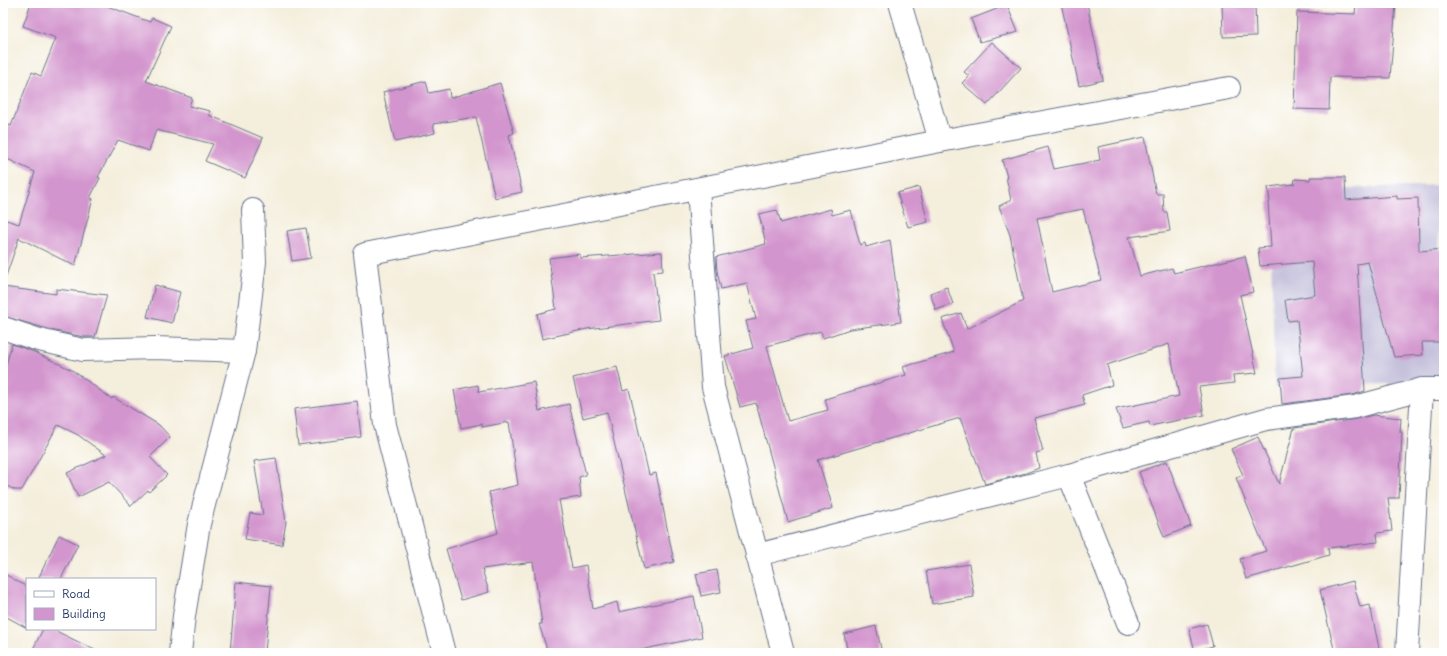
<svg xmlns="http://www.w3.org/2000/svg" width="1447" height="656" font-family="Delius,sans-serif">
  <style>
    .industrial { fill: #c4c0db }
    .building { fill: #d395ce; fill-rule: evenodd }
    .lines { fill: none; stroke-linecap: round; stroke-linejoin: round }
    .street-casing { stroke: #67728a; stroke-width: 24 }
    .street { stroke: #fff; stroke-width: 22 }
  </style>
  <rect width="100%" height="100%" fill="#fff"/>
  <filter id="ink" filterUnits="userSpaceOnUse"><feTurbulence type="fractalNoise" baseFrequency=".025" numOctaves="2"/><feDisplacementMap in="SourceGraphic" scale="8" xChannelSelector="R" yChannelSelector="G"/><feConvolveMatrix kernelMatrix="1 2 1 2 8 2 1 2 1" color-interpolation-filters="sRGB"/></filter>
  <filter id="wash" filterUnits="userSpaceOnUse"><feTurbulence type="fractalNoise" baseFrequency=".012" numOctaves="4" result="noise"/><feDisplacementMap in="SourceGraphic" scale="16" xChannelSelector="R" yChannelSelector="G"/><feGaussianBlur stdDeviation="0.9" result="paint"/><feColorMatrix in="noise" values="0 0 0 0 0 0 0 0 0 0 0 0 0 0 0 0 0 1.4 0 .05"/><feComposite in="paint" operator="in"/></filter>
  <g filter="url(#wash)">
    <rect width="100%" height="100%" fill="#f4eedc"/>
    <path class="industrial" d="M 1438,185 L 1443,382 L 1275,388 L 1269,191 Z"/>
    <g id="blocks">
      <g class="building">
        <path d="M 31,3 L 99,3 L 150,22 L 152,18 L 171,26 L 146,81 L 192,98 L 189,106 L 210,111 L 209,115 L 263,138 L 245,178 L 205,161 L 213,144 L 156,130 L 149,151 L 118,140 L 98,177 L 100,178 L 90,198 L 93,199 L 75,266 L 19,238 L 6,276 L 3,276 L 3,219 L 19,224 L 35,172 L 3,157 L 3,122 L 11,126 L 32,72 L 41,76 L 56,38 L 23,26 Z"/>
        <path d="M 1061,3 L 1087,3 L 1103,80 L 1079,86 Z"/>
        <path d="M 1222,3 L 1255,3 L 1256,36 L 1223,37 Z"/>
        <path d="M 1356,3 L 1396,3 L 1390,78 L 1330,77 L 1329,110 L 1294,109 L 1297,12 L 1355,14 Z"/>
        <path d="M 1007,5 L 1018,32 L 980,42 L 971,19 Z"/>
        <path d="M 992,42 L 1021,68 L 987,105 L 962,83 L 969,76 L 964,72 Z"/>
        <path d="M 426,81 L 429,93 L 449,89 L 450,98 L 500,83 L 514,133 L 509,135 L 522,192 L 495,198 L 476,117 L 433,124 L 435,133 L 395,142 L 383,92 Z"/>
        <path d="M 1145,137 L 1156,194 L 1163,194 L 1164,212 L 1167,212 L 1170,231 L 1129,237 L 1140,276 L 1172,268 L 1174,273 L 1245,256 L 1253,292 L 1240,295 L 1257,373 L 1233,375 L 1234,383 L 1199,387 L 1204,415 L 1150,426 L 1149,422 L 1123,428 L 1116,409 L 1179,396 L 1169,344 L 1107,365 L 1112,385 L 1082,395 L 1085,405 L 1034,418 L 1043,451 L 1036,453 L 1039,468 L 1026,473 L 985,484 L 960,418 L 818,460 L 833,508 L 788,522 L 756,403 L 740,407 L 725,356 L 753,348 L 746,321 L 756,319 L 747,283 L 721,289 L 717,271 L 716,257 L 766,244 L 759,214 L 777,210 L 781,223 L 831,209 L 832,215 L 851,210 L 860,245 L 865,243 L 866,247 L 890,240 L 901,322 L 850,329 L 823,338 L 821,332 L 767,346 L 788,421 L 828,410 L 825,399 L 906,375 L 903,367 L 954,352 L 942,319 L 961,313 L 967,329 L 1023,301 L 1010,235 L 999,206 L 1011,200 L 1006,177 L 1007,177 L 1002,160 L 1048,147 L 1054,169 L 1100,160 L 1098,147 ZM 1083,209 L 1101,280 L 1052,292 L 1037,218 Z"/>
        <path d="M 1310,177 L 1345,177 L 1346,200 L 1397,196 L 1397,199 L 1418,198 L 1419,251 L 1444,249 L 1444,342 L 1422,342 L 1423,355 L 1394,357 L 1368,262 L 1357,264 L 1365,391 L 1353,395 L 1282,404 L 1280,378 L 1303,376 L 1297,320 L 1288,321 L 1285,300 L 1315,295 L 1312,262 L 1260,266 L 1258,248 L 1271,247 L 1268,202 L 1270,202 L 1268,187 L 1294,184 L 1295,179 L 1310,180 Z"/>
        <path d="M 919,187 L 928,222 L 908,227 L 897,193 Z"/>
        <path d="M 306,228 L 311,258 L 292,261 L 287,231 Z"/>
        <path d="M 662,252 L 663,271 L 653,272 L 659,320 L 587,329 L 542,339 L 537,314 L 556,309 L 549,258 L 580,254 L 580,258 Z"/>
        <path d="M 155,285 L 180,292 L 172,323 L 147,317 Z"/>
        <path d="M 3,287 L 56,294 L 56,289 L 107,295 L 95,337 L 84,337 L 55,331 L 3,316 Z"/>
        <path d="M 947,287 L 953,304 L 936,310 L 930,293 Z"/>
        <path d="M 12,344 L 32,351 L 72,370 L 112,399 L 113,397 L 159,425 L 170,437 L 150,457 L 167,475 L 149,492 L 148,490 L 131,506 L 109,482 L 78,497 L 67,473 L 106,455 L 78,435 L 58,425 L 22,490 L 15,490 L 3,484 L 3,375 Z"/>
        <path d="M 617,367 L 623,391 L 629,389 L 649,475 L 656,473 L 674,562 L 644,569 L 607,412 L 583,418 L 573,378 Z"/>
        <path d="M 534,382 L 539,411 L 569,404 L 586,475 L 579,477 L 581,497 L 559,500 L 572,568 L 586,565 L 593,609 L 617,602 L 619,612 L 694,596 L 702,637 L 640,650 L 640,653 L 548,653 L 539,624 L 542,624 L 533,562 L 482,569 L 489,592 L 461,600 L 446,549 L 498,533 L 489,492 L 518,485 L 509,422 L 482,427 L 482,424 L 461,428 L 454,390 L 478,385 L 479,392 Z"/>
        <path d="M 357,401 L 361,437 L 298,445 L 294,409 Z"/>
        <path d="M 1373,415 L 1401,418 L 1400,432 L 1402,432 L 1399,498 L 1388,498 L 1392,531 L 1377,533 L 1378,542 L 1328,548 L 1329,555 L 1246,579 L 1240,559 L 1266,551 L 1236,478 L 1243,475 L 1231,449 L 1258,437 L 1279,484 L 1294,428 L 1357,419 Z"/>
        <path d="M 276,458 L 286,522 L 282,545 L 245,539 L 250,513 L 263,515 L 254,461 Z"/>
        <path d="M 1167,461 L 1191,526 L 1164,537 L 1139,472 Z"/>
        <path d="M 59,535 L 78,544 L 61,579 L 38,579 Z"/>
        <path d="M 969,564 L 974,597 L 932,604 L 926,571 Z"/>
        <path d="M 717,570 L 721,592 L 701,596 L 696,574 Z"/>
        <path d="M 3,573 L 27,587 L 27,628 L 3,615 Z"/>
        <path d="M 1353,581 L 1360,607 L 1370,605 L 1380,653 L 1335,653 L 1320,590 Z"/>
        <path d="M 236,582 L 271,586 L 265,653 L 230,653 Z"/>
        <path d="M 1207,624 L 1213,646 L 1195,651 L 1189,629 Z"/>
        <path d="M 876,626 L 882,653 L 848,653 L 844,634 Z"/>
        <path d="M 43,629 L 52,629 L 101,653 L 31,653 Z"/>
      </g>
    </g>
  </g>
  <g filter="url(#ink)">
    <use href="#blocks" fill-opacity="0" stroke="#67728a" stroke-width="1"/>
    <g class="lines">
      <defs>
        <g id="street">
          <path d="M 900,3 L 940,141"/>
          <path d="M 698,189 L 713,387 L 783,653"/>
          <path d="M 3,328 L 39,340 L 83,350 L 155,348 L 244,351"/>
          <path d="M 1069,475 L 1128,623"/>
          <path d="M 757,555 L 1069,475 L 1266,419 L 1355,407 L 1422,389 L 1444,389"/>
          <path d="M 180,653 L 184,616 L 199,524 L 244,351 L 255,262 L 253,210"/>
          <path d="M 444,653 L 385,425 L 365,254 L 940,141 L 1229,88"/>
          <path d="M 1407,653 L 1422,389"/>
        </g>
      </defs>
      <use href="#street" class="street-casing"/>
      <use href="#street" class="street"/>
    </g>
  </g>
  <rect width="1447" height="656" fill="none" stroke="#fff" stroke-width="16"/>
  <rect x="26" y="578" width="130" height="52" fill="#ffffff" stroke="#a4acbf"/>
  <rect x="34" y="591" width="20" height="6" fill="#ffffff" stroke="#a4acbf"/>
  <text x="62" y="598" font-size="12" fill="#1b2f5e">Road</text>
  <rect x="34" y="608" width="20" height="12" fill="#d395ce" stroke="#a4acbf"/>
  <text x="62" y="618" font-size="12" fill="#1b2f5e">Building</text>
</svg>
